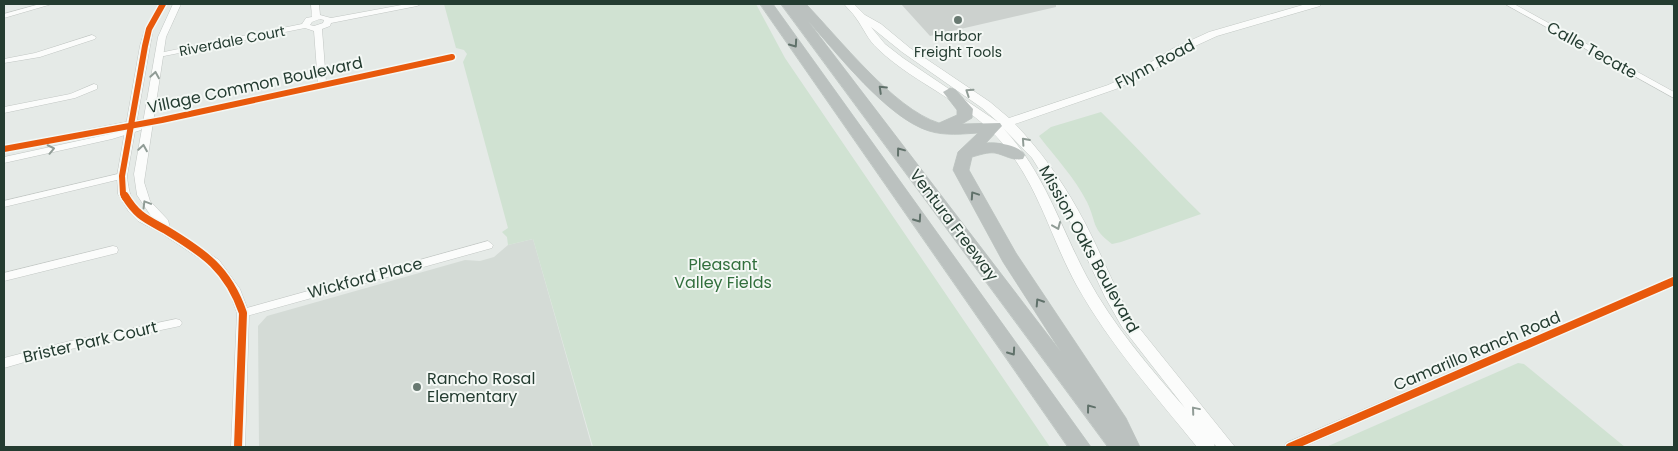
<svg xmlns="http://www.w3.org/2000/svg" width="1678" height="451" font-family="Poppins,sans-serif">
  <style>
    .built { fill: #d4dbd6 }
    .green { fill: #d0e2d2 }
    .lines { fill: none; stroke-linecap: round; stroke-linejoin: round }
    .stream { stroke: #aad5d2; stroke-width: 2 }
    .building { fill: #ccd1ce }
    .minor-casing { stroke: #c2c7c4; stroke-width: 1 }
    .tertiary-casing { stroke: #c2c7c4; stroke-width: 1 }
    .secondary-casing { stroke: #c2c8c4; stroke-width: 1 }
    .motorway-casing { stroke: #c1c9c5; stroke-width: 1 }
    .minor { fill: #fbfcfb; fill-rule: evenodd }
    .tertiary { fill: #fbfcfb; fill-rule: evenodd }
    .secondary { fill: #fbfcfb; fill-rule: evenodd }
    .motorway { fill: #bbc1bf; fill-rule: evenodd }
    .cycleway-far1-casing { stroke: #f4f8f5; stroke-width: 9 }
    .cycleway-casing { stroke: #f4f8f5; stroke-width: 11 }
    .cycleway-far1 { stroke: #e8590c; stroke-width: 6 }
    .cycleway { stroke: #e8590c; stroke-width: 8 }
    .oneway { stroke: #60716a }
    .oneway2 { stroke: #909c96 }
    .poi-dot { fill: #687971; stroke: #f4f8f5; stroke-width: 2 }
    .labels { text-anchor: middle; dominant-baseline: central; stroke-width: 4; stroke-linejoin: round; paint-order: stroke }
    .far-poi-label { font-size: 14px; fill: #243c31; stroke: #f4f8f5 }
    .far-street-label { font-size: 14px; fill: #243c31; stroke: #f4f8f5 }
    .street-label { font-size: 16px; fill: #243c31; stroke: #f4f8f5 }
    .park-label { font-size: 16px; fill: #326f3d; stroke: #f4f8f5 }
    .poi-label { font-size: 16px; fill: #243c31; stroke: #f4f8f5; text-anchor: start }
  </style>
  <rect width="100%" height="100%" fill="#e5eae7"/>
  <path class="built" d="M 533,239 L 592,447 L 259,447 L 258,326 L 267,316 L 465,260 L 480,261 L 494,257 L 508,245 Z"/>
  <g class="green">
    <path d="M 444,4 L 756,4 L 785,58 L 1050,447 L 593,447 L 533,239 L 508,245 L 507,237 L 502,232 L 508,228 L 463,62 L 467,54 L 464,50 L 456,48 Z"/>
    <path d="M 1101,112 C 1135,145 1167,181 1201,214 L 1121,242 L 1112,244 C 1091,228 1097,223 1087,202 C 1075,178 1055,157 1039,136 L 1051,127 Z"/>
    <path d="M 1518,363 L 1524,364 L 1625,447 L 1326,447 Z"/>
  </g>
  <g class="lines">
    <path class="stream" d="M 1671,4 L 1674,6"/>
  </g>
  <path class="building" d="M 901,4 L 1056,4 L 1056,7 L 930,36 Z"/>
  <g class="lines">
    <defs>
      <g id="minor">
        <path d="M 40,4 L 52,4 L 4,18 L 4,14 Z"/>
        <path d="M 311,4 L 319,4 L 320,15 L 331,18 L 407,4 L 421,4 L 417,6 L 331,23 L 330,26 L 322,29 L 326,82 L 452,55 L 456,57 L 452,59 L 162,123 L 140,126 L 142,128 L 141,130 L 112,139 L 4,163 L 4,157 L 110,134 L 134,126 L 4,152 L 4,146 L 131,121 L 162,117 L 318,84 L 314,31 L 305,28 L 159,57 L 155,55 L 159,53 L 302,24 L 306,18 L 312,17 ZM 320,19 L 324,20 L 323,23 L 314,26 L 310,25 L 312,22 Z"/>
        <path d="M 1505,4 L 1514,4 L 1674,92 L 1674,98 Z"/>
        <path d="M 92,35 L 96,37 L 95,39 L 40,57 L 4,63 L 4,59 L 35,53 Z"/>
        <path d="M 94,84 L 97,85 L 97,89 L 75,98 L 4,113 L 4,107 L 70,94 Z"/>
        <path d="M 122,173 L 125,174 L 127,176 L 125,178 L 4,207 L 4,201 Z"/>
        <path d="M 488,241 L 493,245 L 492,248 L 243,317 L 239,316 L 238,313 L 239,310 L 243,309 Z"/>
        <path d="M 113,246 L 117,247 L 118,250 L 117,253 L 4,281 L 4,273 Z"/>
        <path d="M 1674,277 L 1674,285 L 1303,447 L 1284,447 L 1286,443 Z"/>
        <path d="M 176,319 L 180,320 L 182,323 L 180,326 L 66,350 L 4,368 L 4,358 L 66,342 Z"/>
      </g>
      <path id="tertiary" d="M 159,4 L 167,4 L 153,29 L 150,46 L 127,176 C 129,196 133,209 153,219 L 137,195 L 134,174 L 158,37 L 173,4 L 181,4 L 166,37 L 144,182 L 150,201 L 168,220 L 170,228 L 219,260 L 240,289 L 249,313 L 245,447 L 231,447 L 237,313 L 230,293 L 211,266 L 161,233 L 138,221 L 129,212 L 118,194 L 117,176 L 140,46 L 145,29 Z"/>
      <path id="secondary" d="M 844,4 L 854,4 L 865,15 L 881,24 L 910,48 L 990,102 L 1009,118 L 1108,85 L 1132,74 L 1172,49 L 1209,32 L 1306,4 L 1321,4 L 1320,6 L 1217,36 L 1180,53 L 1140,78 L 1116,89 L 1015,124 C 1040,150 1060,178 1078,210 C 1098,245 1112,284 1132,319 L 1235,447 L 1217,447 L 1214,444 L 1215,447 L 1197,447 C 1155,395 1110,345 1077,286 C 1051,239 1039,187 1004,145 C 970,103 917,86 878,49 C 868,40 864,29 856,18 C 853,13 848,9 844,4 ZM 871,27 L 902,52 L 982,108 L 998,122 L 903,58 L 885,44 ZM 1003,128 L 1032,158 L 1065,211 L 1105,297 L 1122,327 L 1185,408 C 1149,367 1113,325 1087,277 C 1059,224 1045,173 1003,128 Z"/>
      <g id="motorway">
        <path d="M 760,4 L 773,4 L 1091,447 L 1068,447 Z"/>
        <path d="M 781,4 L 806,4 C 839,38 894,109 939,123 L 957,115 L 957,110 L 943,92 L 950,88 L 955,89 L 973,109 L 972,118 L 962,124 L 1000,123 L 1002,126 L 986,143 C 997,142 1019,145 1025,155 L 1023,159 C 1012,161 1005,155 995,153 C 987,152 980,155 972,157 L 969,170 L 1016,253 L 1126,418 L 1140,447 L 1108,447 ZM 808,21 C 837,53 887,118 929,131 C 945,136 962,134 978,133 L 958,152 L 953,170 L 1003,262 L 1061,352 Z"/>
      </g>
    </defs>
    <use href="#minor" class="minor-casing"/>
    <use href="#tertiary" class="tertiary-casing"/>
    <use href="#secondary" class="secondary-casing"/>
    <use href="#motorway" class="motorway-casing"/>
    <use href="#minor" class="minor"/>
    <use href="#tertiary" class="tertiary"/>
    <use href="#secondary" class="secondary"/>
    <use href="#motorway" class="motorway"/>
    <defs>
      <g id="cycleway-far1">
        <path d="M 4,149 L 162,120 L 452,57"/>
        <path d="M 125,198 L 123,194 L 122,176 L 145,46 L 149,29 L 163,4"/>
      </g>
      <g id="cycleway">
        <path d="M 125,196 C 137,216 146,219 166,230 C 204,253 228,269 243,313 L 238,447"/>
        <path d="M 1290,447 L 1674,281"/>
      </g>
    </defs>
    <use href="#cycleway-far1" class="cycleway-far1-casing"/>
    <use href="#cycleway" class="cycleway-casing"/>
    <use href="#cycleway-far1" class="cycleway-far1"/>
    <use href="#cycleway" class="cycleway"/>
  </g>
  <defs><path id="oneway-chevron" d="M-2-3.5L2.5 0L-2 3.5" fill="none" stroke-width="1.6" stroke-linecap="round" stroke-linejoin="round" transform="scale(1.25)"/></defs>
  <g class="oneway">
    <use href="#oneway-chevron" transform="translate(794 44) rotate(55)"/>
    <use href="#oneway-chevron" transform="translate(882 89) rotate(-136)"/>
    <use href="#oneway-chevron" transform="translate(900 151) rotate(-127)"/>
    <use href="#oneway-chevron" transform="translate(974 195) rotate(-124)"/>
    <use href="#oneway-chevron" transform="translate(918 219) rotate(55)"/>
    <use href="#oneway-chevron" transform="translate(1039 302) rotate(-123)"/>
    <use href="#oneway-chevron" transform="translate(1012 352) rotate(55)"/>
    <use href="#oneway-chevron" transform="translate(1090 408) rotate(-127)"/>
  </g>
  <g class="oneway2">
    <use href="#oneway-chevron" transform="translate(155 75) rotate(-81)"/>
    <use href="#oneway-chevron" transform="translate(969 92) rotate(-146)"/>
    <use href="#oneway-chevron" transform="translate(1025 141) rotate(-132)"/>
    <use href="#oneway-chevron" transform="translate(143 148) rotate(-81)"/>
    <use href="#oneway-chevron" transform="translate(51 149) rotate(-12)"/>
    <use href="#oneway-chevron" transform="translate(146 204) rotate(-121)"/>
    <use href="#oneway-chevron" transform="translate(1057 226) rotate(67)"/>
    <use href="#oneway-chevron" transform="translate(1195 410) rotate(-130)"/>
  </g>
  <g class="poi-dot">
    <circle cx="958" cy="20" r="5"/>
    <circle cx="417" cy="387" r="5"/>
  </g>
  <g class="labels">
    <g class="far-poi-label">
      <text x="958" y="36">Harbor<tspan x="958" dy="16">Freight Tools</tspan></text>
    </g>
    <g class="far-street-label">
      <text transform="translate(232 41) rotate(-11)">Riverdale Court</text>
    </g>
    <g class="street-label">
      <text transform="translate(1592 50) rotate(29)">Calle Tecate</text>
      <text transform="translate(1155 64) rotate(-28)">Flynn Road</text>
      <text transform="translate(255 85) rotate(-12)">Village Common Boulevard</text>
      <text transform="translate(954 225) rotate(53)">Ventura Freeway</text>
      <text transform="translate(1089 249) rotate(61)">Mission Oaks Boulevard</text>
      <text transform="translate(365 278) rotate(-15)">Wickford Place</text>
      <text transform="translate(90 342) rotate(-13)">Brister Park Court</text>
      <text transform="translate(1477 351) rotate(-23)">Camarillo Ranch Road</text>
    </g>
    <g class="park-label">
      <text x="723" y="264">Pleasant<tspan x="723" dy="18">Valley Fields</tspan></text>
    </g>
    <g class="poi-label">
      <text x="427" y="378">Rancho Rosal<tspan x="427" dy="18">Elementary</tspan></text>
    </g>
  </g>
  <rect width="1678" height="451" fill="none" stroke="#243c31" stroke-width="10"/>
</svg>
